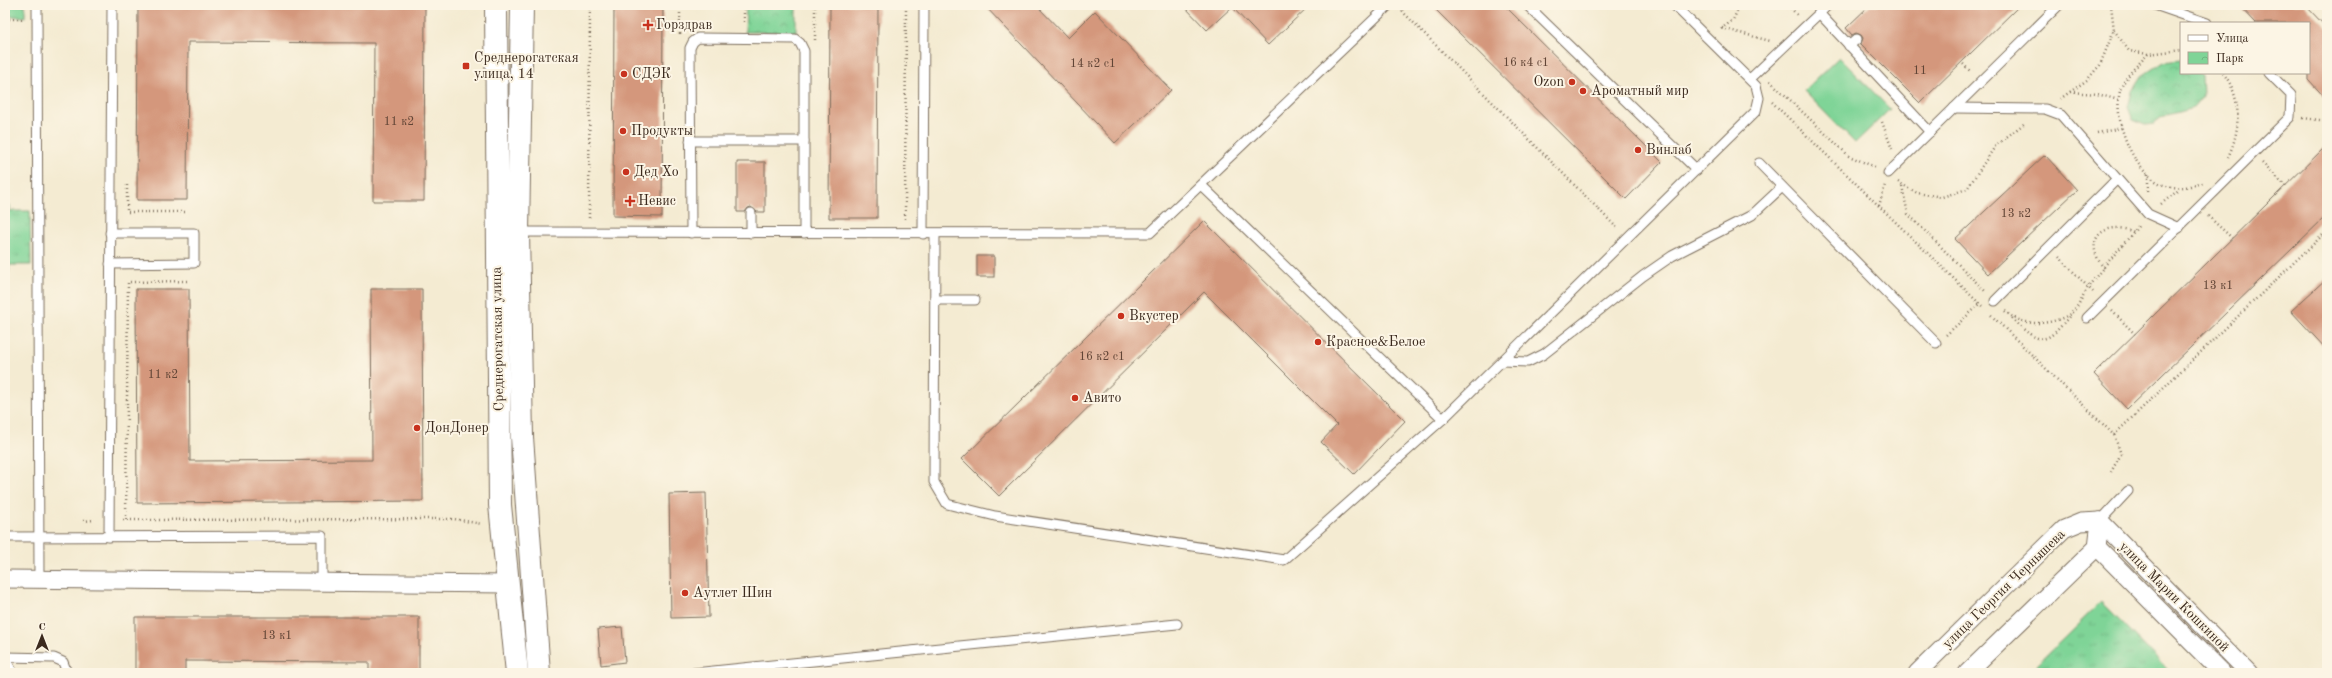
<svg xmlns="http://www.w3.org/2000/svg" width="2332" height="678" font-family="'Old Standard TT',serif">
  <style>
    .grass { fill: url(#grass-tufts); stroke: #5d7f5a }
    .park { fill: url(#park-crowns); stroke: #5d7f5a }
    .pitch { fill: #7fd497; stroke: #5d7f5a }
    .building { fill: #d4977c }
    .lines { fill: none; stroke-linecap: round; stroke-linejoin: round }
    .lane-casing { stroke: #7c6e5d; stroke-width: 11 }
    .street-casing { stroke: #7c6e5d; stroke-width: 19 }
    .secondary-casing { stroke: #7c6e5d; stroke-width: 24 }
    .path { stroke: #7c6e5d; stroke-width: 2.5; stroke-dasharray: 1 3; stroke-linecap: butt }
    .lane { stroke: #fff; stroke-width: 9 }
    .street { stroke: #fff; stroke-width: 17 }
    .secondary { stroke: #fff; stroke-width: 22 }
    .poi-dot { fill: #c8321e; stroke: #fcf5e5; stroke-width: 1.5 }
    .labels { text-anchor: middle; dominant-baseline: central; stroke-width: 4; stroke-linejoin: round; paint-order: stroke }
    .number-label { font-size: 12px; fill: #614536 }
    .poi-label { font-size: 14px; fill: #3b2a1e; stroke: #fcf5e5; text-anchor: start }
    .street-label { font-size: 14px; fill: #3b2a1e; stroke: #fcf5e5 }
  </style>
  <defs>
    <pattern id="grass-tufts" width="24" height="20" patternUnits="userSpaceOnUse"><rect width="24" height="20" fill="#7fd497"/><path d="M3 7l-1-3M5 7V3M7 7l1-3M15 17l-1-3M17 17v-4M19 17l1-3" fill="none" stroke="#6fb682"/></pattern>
    <pattern id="park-crowns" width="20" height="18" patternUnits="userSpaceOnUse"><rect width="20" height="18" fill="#7fd497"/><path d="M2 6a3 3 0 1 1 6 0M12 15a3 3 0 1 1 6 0" fill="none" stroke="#6fb682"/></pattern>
  </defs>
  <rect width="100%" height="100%" fill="#fcf5e5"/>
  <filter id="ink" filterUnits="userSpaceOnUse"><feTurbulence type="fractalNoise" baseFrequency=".025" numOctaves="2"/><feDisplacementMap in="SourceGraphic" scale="8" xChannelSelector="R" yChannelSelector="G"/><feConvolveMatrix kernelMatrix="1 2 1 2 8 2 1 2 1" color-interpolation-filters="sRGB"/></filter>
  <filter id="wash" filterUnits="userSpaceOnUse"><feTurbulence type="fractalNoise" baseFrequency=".012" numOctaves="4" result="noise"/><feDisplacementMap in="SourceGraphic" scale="16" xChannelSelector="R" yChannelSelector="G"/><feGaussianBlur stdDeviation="0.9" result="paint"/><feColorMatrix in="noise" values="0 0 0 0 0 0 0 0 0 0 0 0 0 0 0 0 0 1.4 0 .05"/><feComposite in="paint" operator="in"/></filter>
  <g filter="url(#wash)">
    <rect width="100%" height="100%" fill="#f4ebd2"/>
    <g class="grass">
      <path d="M 5,5 L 25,5 L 25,17 L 5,16 Z"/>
      <path d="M 5,205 L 10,205 L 10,211 L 30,211 L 31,265 L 9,265 L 9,272 L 5,272 Z"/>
      <path d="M 2101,602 L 2171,673 L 2028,673 Z"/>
    </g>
    <g class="park">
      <path d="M 746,5 L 796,5 L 796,32 L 745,32 Z"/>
      <path d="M 2181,60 L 2181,73 L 2199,73 L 2202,76 L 2203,96 L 2193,108 L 2160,117 L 2154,124 L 2145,125 L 2133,120 L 2128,107 L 2132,92 L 2142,76 L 2163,62 Z"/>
    </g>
    <path class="pitch" d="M 1839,57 L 1890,109 L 1855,143 L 1804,91 Z"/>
    <g id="blocks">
      <g class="building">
        <path d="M 138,5 L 425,5 L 424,201 L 373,201 L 374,43 L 188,42 L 187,200 L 137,200 Z"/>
        <path d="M 614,5 L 663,5 L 662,217 L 613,216 Z"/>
        <path d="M 830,5 L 878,5 L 877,218 L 829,218 Z"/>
        <path d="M 984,5 L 1036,5 L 1068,38 L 1095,11 L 1171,90 L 1115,143 Z"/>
        <path d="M 1183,5 L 1310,5 L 1268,45 L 1232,7 L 1207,30 Z"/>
        <path d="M 1431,5 L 1504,5 L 1662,162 L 1626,199 Z"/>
        <path d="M 1870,5 L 2020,5 L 1920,103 L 1861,44 L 1863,38 L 1861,35 L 1856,33 L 1852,35 L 1846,28 Z"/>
        <path d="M 2239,5 L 2305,5 L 2327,28 L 2327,100 L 2309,80 L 2309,23 L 2256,23 Z"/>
        <path d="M 2327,145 L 2327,215 L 2127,409 L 2094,374 Z"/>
        <path d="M 2045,155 L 2077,190 L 1988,274 L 1955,239 Z"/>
        <path d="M 737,162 L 765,162 L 765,212 L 757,212 L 751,207 L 748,208 L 745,212 L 737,212 Z"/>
        <path d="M 1204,221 L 1405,421 L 1354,474 L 1321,442 L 1337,425 L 1204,292 L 999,496 L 962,459 Z"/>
        <rect x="977" y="256" width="17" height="21"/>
        <path d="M 2327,278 L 2327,350 L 2291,311 Z"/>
        <path d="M 136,289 L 189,289 L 190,461 L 372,460 L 371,289 L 422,289 L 423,501 L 137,503 Z"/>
        <path d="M 706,493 L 709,617 L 671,618 L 669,494 Z"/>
        <path d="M 135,617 L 419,617 L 419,673 L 369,673 L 369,662 L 185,661 L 185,673 L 135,673 Z"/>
        <path d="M 622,627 L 625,662 L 601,665 L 598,629 Z"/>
      </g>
    </g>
  </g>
  <g filter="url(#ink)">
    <use href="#blocks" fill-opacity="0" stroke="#7c6e5d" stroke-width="1"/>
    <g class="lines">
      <defs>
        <g id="lane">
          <path d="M 37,5 L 39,579"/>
          <path d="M 1527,5 L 1697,170"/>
          <path d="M 2155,5 L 2207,23"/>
          <path d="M 1819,13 L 1930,132"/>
          <path d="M 1849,46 L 1857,39"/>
          <path d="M 1750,79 L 1828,5"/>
          <path d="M 1954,108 L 2045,109 L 2061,115 L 2148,214 L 2179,228"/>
          <path d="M 690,141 L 804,141"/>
          <path d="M 1759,163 L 1936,343"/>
          <path d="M 1888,173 L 2059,5"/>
          <path d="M 1201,185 L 1443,419"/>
          <path d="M 751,213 L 751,233"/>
          <path d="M 518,232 L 1150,233 L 1389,5"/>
          <path d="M 110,233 L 194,233 L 194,263 L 110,264"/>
          <path d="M 691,233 L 690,48 L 693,42 L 698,38 L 795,39 L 800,43 L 804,51 L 804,233"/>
          <path d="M 923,234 L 924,5"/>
          <path d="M 935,234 L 934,482 L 947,504 L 995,516 L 1284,560 L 1443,419 L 1756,111 L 1759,98 L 1756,86 L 1674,5"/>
          <path d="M 936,300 L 975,300"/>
          <path d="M 1995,301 L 2117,179"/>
          <path d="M 2087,318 L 2290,117 L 2291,95 L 2269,73"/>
          <path d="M 1502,361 L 1528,362 L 1544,354 L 1643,276 L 1672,256 L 1752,215 L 1782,187"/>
          <path d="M 2100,521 L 2128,491"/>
          <path d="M 5,537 L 322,536 L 322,582"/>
          <path d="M 109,537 L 112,5"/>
          <path d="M 5,657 L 54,658 L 63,662 L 67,673"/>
          <path d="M 5,658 L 13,673"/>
          <path d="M 694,673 L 1177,624"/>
        </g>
        <g id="street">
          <path d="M 2100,521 L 2249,673"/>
          <path d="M 2097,547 L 2222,673"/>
          <path d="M 5,579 L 508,584"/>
          <path d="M 1917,673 L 2064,529 L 2081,522 L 2100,521"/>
          <path d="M 1967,673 L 2097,547 L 2100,521"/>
        </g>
        <g id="secondary">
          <path d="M 496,5 L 500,505 L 517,673"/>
          <path d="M 522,5 L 518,232 L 522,437 L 539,673"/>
        </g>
      </defs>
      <use href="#lane" class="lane-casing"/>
      <use href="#street" class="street-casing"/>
      <use href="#secondary" class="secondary-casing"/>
      <g class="path">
        <path d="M 744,5 L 744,25"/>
        <path d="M 1788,5 L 1797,15"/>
        <path d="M 1402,11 L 1618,229"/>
        <path d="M 5,19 L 23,19"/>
        <path d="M 1722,28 L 1770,41"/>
        <path d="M 1721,29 L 1733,20 L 1740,5"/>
        <path d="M 2114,30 L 2129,51 L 2148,54 L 2181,50"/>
        <path d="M 680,34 L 680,5"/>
        <path d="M 815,40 L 815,5"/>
        <path d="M 2148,54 C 2139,64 2126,75 2121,88 C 2111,116 2132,171 2161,184 C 2175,190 2188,187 2203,183"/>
        <path d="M 1963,64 L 1971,72"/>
        <path d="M 2223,73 C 2242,96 2241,131 2228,157"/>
        <path d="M 1770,81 L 1849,156 L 1875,167"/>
        <path d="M 2070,92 L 2097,94 L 2119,100"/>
        <path d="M 2060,99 L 2087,80 L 2100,65 L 2114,30 L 2111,5"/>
        <path d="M 1772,102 L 1982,306"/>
        <path d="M 2303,118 L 2327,121"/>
        <path d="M 1882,122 L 1892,149"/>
        <path d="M 2097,133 L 2122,128"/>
        <path d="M 2262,163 L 2286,186"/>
        <path d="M 2148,174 L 2148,193"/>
        <path d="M 1898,182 L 1917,193 L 1942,197 L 1967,189 L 1996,145 L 2025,123"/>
        <path d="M 127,185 L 127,212 L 187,212"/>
        <path d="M 1902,186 L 1908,214 L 1986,292"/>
        <path d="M 2161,204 L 2180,189"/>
        <path d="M 1879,206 L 1885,185"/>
        <path d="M 2208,216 L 2232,238"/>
        <path d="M 589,218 L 590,5"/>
        <path d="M 905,219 L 906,5"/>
        <path d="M 2059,257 L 2093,292"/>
        <path d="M 2104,268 C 2081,240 2104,219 2134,232"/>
        <path d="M 2005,311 C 2021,327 2051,326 2070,314 C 2078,309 2083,294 2089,286 C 2104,265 2123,246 2139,225"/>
        <path d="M 2112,311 L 2135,334"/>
        <path d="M 1991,315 L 2114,435 L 2121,454 L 2111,472"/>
        <path d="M 2012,318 C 2040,347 2047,345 2071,314"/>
        <path d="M 1946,335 L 1980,304"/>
        <path d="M 2114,435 L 2327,231"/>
        <path d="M 123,520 L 454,519 L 482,524"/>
        <path d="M 126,520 L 128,282 L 188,281"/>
        <path d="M 83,521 L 94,520"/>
      </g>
      <use href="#lane" class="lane"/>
      <use href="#street" class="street"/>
      <use href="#secondary" class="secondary"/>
    </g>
  </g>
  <g class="poi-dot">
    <path d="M646 19h4v4h4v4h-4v4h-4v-4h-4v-4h4z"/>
    <rect x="462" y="62" width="8" height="8" rx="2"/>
    <circle cx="624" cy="74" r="4"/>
    <circle cx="1572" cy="82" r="4"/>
    <circle cx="1583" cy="91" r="4"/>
    <circle cx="623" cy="131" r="4"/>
    <circle cx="1638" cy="150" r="4"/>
    <circle cx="626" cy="172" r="4"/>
    <path d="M628 195h4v4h4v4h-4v4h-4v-4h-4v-4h4z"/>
    <circle cx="1121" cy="316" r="4"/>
    <circle cx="1318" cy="342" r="4"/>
    <circle cx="1075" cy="398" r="4"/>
    <circle cx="417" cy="428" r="4"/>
    <circle cx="685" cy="593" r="4"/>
  </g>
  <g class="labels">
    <g class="number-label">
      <text x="1526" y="63">16 к4 с1</text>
      <text x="1093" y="64">14 к2 с1</text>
      <text x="1920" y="71">11</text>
      <text x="399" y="122">11 к2</text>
      <text x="2016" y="214">13 к2</text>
      <text x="2218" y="286">13 к1</text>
      <text x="1102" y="357">16 к2 с1</text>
      <text x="163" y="375">11 к2</text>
      <text x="277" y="636">13 к1</text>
    </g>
    <g class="poi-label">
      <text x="656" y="25">Горздрав</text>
      <text x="474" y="58">Среднерогатская<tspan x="474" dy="16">улица, 14</tspan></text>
      <text x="632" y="74">СДЭК</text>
      <text x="1564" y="82" text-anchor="end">Ozon</text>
      <text x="1591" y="91">Ароматный мир</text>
      <text x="631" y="131">Продукты</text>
      <text x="1646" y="150">Винлаб</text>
      <text x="634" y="172">Дед Хо</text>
      <text x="638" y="201">Невис</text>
      <text x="1129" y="316">Вкустер</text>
      <text x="1326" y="342">Красное&amp;Белое</text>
      <text x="1083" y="398">Авито</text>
      <text x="425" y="428">ДонДонер</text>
      <text x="693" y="593">Аутлет Шин</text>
    </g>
    <g class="street-label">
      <text transform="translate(498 339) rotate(-91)">Среднерогатская улица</text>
      <text transform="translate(2004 589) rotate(-44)">улица Георгия Чернышева</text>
      <text transform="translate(2174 597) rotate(45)">улица Марии Кошкиной</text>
    </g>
  </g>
  <rect width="2332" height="678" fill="none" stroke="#fcf5e5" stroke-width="20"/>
  <rect x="2180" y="22" width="130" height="52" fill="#fcf5e5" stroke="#afa495"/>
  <rect x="2188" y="35" width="20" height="6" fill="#ffffff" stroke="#afa495"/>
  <text x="2216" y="42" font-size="12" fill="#3b2a1e">Улица</text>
  <rect x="2188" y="52" width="20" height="12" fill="url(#park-crowns)" stroke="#afa495"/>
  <text x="2216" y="62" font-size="12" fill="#3b2a1e">Парк</text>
  <g transform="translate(42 636)" stroke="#fcf5e5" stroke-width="3" paint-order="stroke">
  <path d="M0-3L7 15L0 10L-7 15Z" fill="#3b2a1e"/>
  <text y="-6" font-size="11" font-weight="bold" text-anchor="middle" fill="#3b2a1e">С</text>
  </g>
</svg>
